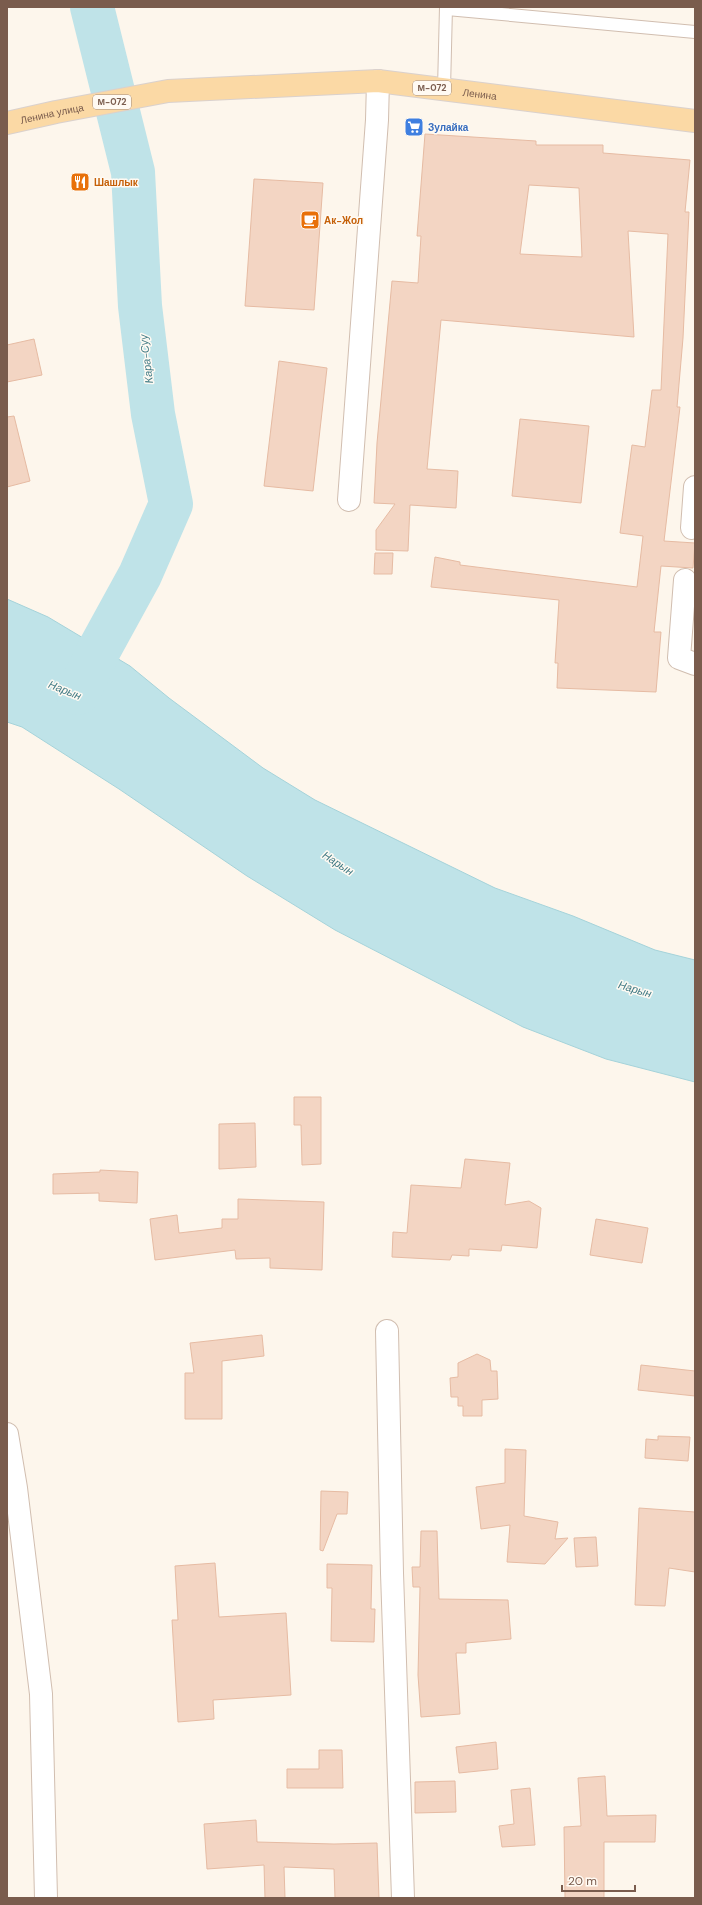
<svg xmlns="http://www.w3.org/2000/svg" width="702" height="1905" font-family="'DM Sans',sans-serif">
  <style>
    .water { fill: #bfe3e8; stroke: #a5d3da }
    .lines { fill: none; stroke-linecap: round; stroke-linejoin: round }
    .river { stroke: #bfe3e8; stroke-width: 44 }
    .building { fill: #f3d5c3; stroke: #e6bba3; fill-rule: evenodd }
    .lane-casing { stroke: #d1beb0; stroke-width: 14 }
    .street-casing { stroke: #d1beb0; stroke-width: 24 }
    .primary-casing { stroke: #dad1cd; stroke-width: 24 }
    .lane { stroke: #fff; stroke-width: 12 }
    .street { stroke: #fff; stroke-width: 22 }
    .primary { stroke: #fbd9a5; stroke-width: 22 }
    .labels { text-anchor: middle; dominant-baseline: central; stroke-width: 3; stroke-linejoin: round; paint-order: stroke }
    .shield { fill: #fffaf3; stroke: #a28b7f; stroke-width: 1 }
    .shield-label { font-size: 9px; font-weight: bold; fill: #7a5c4d }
    .street-label { font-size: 10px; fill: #7a5c4d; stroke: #fffaf3 }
    .shop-label { font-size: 10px; font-weight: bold; fill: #366cbe; stroke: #fffaf3; text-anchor: start }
    .food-label { font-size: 10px; font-weight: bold; fill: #c56008; stroke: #fffaf3; text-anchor: start }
    .water-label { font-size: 11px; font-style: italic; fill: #437c86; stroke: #fffaf3 }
  </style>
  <rect width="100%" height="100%" fill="#fdf6ec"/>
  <path class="water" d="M 7,599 L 48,617 L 130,666 L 169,698 L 263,768 L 315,800 L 495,888 L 573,916 L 655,950 L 695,960 L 695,1082 L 606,1059 L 523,1027 L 335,930 L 247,876 L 119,789 L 22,727 L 7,722 Z"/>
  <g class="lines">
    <path class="river" d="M 78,693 L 100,648 L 140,575 L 171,504 L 153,414 L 140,306 L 133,172 L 92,7"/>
  </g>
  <g class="building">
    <path d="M 425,134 L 536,141 L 536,145 L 603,145 L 603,153 L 690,160 L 685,212 L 689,212 L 683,338 L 677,407 L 680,407 L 664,541 L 695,543 L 693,568 L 661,566 L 654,632 L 661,632 L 656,692 L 557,688 L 558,663 L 555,663 L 559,600 L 431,587 L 435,557 L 460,562 L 460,565 L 637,587 L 643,536 L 620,533 L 632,445 L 645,447 L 652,390 L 661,390 L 668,234 L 628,231 L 634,337 L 441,320 L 427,469 L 458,471 L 456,508 L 410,505 L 408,551 L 376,550 L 376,530 L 395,504 L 374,503 L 377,443 L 392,281 L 418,283 L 421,236 L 417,236 ZM 529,185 L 579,188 L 582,257 L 520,254 Z"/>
    <path d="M 254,179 L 323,183 L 314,310 L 245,306 Z"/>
    <path d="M 34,339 L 42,375 L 7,382 L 7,345 Z"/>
    <path d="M 279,361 L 327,368 L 313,491 L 264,486 Z"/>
    <path d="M 14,416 L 30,481 L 7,487 L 7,417 Z"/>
    <path d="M 520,419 L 589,426 L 581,503 L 512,496 Z"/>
    <path d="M 375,553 L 393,553 L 392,574 L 374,574 Z"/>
    <path d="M 294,1097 L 321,1097 L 321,1164 L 302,1165 L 301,1125 L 294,1125 Z"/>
    <path d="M 255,1123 L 256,1167 L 219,1169 L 219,1124 Z"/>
    <path d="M 465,1159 L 510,1163 L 505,1205 L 529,1201 L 541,1208 L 537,1248 L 502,1245 L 501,1251 L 469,1249 L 469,1256 L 452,1255 L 450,1260 L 392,1257 L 393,1232 L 407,1233 L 411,1185 L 461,1188 Z"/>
    <path d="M 100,1170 L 138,1172 L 137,1203 L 99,1201 L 99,1193 L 53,1194 L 53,1174 L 100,1172 Z"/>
    <path d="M 238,1199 L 324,1202 L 322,1270 L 270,1268 L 270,1258 L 236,1259 L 235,1250 L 155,1260 L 150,1219 L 177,1215 L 179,1233 L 222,1228 L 222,1219 L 238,1219 Z"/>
    <path d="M 596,1219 L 648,1228 L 642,1263 L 590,1255 Z"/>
    <path d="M 262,1335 L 264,1356 L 222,1361 L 222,1419 L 185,1419 L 185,1373 L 194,1373 L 190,1343 Z"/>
    <path d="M 477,1354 L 490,1360 L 491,1371 L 497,1371 L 498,1399 L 482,1400 L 482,1416 L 463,1416 L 463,1406 L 458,1406 L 458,1397 L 451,1397 L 450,1378 L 458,1377 L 458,1363 Z"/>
    <path d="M 641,1365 L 695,1371 L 695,1396 L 638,1390 Z"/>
    <path d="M 658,1436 L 690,1437 L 688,1461 L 645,1458 L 646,1439 L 658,1440 Z"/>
    <path d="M 505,1449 L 526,1450 L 524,1516 L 558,1522 L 555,1539 L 568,1538 L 545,1564 L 507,1562 L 510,1525 L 481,1529 L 476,1487 L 505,1483 Z"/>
    <path d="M 321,1491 L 348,1492 L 347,1514 L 337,1514 L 323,1551 L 320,1550 Z"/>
    <path d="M 639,1508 L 695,1512 L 695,1572 L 669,1568 L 665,1606 L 635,1605 Z"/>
    <path d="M 421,1531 L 437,1531 L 439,1599 L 508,1600 L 511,1639 L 466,1643 L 466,1653 L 456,1653 L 460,1714 L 421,1717 L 418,1675 L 420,1587 L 413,1587 L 412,1567 L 420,1567 Z"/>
    <path d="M 596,1537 L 598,1566 L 576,1567 L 574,1538 Z"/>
    <path d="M 215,1563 L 219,1617 L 286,1613 L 291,1695 L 213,1700 L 214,1719 L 178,1722 L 172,1620 L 178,1620 L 175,1566 Z"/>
    <path d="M 327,1564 L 372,1565 L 371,1609 L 375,1609 L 374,1642 L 331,1641 L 332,1588 L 327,1588 Z"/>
    <path d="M 496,1742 L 498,1769 L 459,1773 L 456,1747 Z"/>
    <path d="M 319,1750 L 342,1750 L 343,1788 L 287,1788 L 287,1769 L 319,1769 Z"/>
    <path d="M 605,1776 L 607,1816 L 656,1815 L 655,1842 L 604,1842 L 604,1898 L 565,1898 L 564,1827 L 581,1826 L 578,1778 Z"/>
    <path d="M 455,1781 L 456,1812 L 415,1813 L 415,1782 Z"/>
    <path d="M 530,1788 L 535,1845 L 502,1847 L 499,1826 L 514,1824 L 511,1790 Z"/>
    <path d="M 256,1820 L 257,1842 L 334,1844 L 377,1843 L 379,1898 L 335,1898 L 334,1869 L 284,1867 L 285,1898 L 265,1898 L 264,1865 L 207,1869 L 204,1824 Z"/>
  </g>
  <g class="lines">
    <defs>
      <g id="lane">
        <path d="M 447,9 L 695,32"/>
        <path d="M 444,89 L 446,7"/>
      </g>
      <g id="street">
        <path d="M 349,500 L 377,120 L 378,81"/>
        <path d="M 692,528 L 695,487"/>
        <path d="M 685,580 L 679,658 L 695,664"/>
        <path d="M 387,1331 L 392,1573 L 403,1898"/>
        <path d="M 7,1434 L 16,1488 L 41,1694 L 46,1898"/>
      </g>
      <g id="primary">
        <path id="s1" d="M 7,123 L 56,112 L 168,91 L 378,81 L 695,121"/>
      </g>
    </defs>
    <use href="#lane" class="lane-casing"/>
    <use href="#street" class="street-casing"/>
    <use href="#primary" class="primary-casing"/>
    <use href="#lane" class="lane"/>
    <use href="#street" class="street"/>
    <use href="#primary" class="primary"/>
  </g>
  <defs>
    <symbol id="supermarket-square" viewBox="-11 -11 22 22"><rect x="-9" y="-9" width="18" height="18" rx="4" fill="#3f7fe0" stroke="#fffaf3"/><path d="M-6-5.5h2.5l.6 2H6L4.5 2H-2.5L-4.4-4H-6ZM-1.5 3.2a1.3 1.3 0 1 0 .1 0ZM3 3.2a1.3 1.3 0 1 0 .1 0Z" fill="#fff"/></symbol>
    <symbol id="restaurant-square" viewBox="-11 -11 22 22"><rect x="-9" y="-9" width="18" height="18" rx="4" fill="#e8710a" stroke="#fffaf3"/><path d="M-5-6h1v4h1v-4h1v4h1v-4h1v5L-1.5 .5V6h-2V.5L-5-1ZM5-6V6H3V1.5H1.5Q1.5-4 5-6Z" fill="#fff"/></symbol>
    <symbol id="cafe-square" viewBox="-11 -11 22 22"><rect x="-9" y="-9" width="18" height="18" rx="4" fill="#e8710a" stroke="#fffaf3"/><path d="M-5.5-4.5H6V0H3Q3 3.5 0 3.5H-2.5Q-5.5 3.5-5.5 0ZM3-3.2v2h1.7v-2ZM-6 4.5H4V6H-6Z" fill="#fff"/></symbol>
  </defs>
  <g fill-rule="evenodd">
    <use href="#supermarket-square" x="403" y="116" width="22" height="22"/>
    <use href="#restaurant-square" x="69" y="171" width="22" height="22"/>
    <use href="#cafe-square" x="299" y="209" width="22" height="22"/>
  </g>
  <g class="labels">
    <g class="shield">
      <rect x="413" y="81" width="38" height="14" rx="3"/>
      <rect x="93" y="95" width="38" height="14" rx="3"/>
    </g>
    <g class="shield-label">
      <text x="432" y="88">М-072</text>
      <text x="112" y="102">М-072</text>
    </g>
    <g class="street-label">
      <text stroke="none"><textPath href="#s1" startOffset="477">Ленина</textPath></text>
      <text stroke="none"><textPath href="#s1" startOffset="46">Ленина улица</textPath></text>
    </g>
    <g class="shop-label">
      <text x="428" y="127">Зулайка</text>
    </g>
    <g class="food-label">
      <text x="94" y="182">Шашлык</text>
      <text x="324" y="220">Ак-Жол</text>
    </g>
    <g class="water-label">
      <text transform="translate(146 359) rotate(-97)">Кара-Суу</text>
      <text transform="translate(65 690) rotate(22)">Нарын</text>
      <text transform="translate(338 863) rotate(33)">Нарын</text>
      <text transform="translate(635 989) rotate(16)">Нарын</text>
    </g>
  </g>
  <rect width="702" height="1905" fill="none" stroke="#7a5c4d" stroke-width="16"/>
  <path d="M562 1885v6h73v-6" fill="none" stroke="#7a5c4d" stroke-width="2"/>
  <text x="568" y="1885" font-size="12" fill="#7a5c4d" stroke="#fffaf3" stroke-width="3" paint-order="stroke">20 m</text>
</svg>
